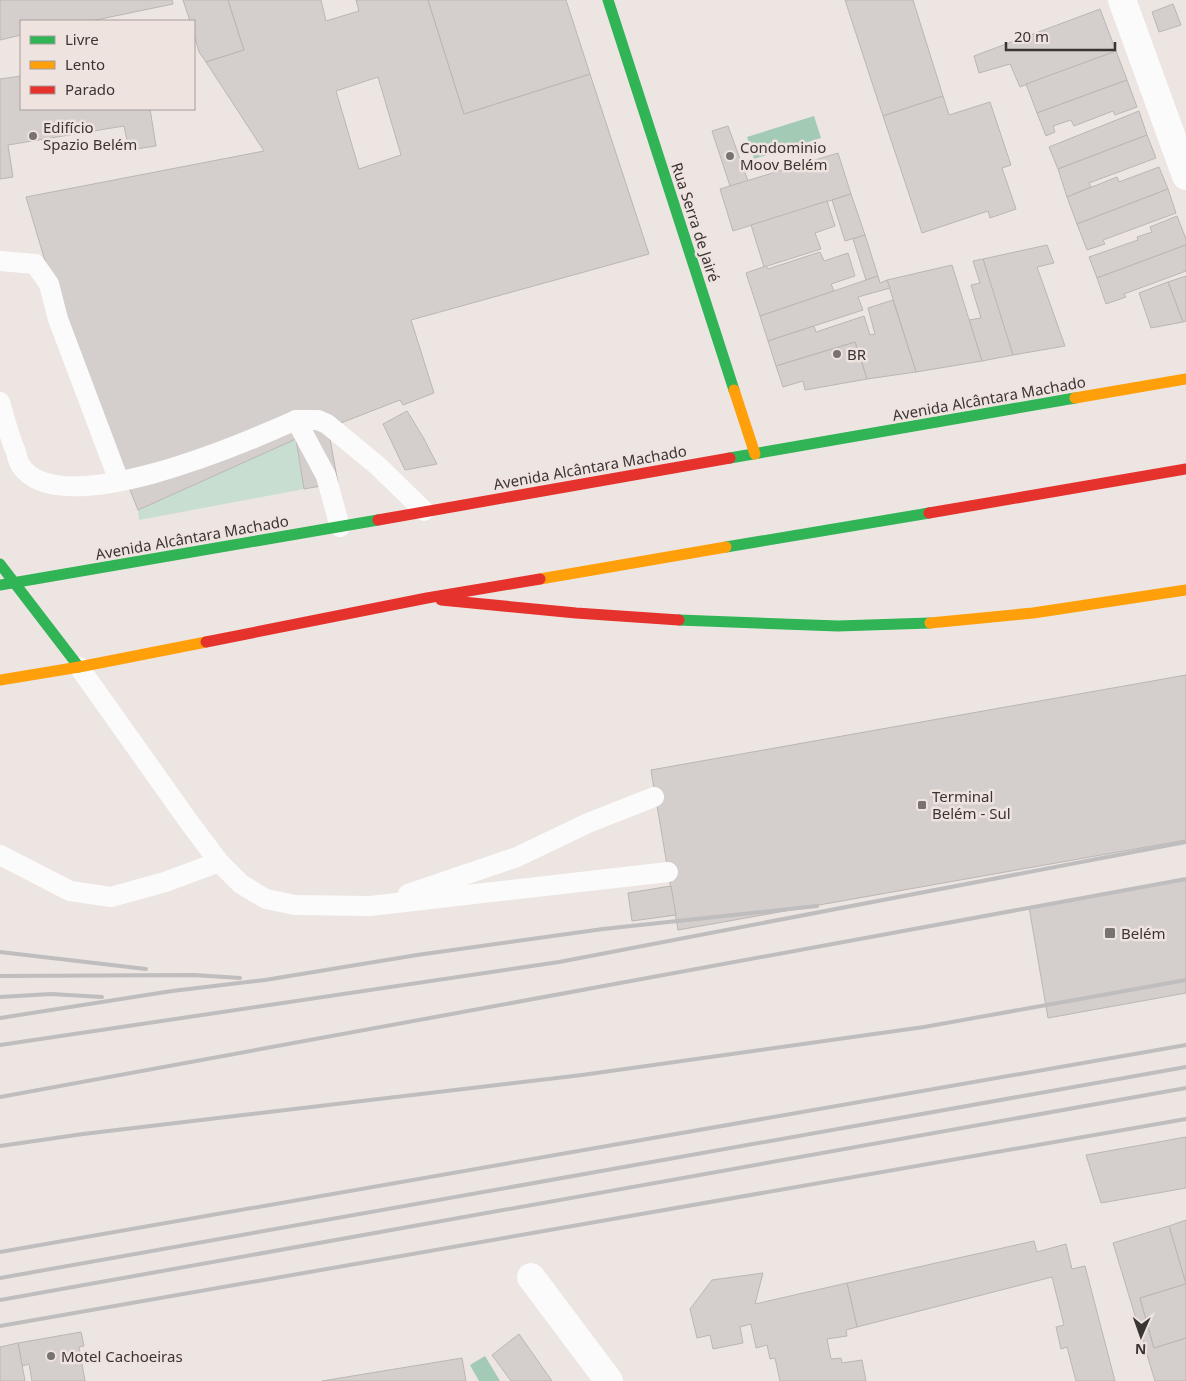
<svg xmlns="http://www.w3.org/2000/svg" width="1186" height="1381" font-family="'Noto Sans',sans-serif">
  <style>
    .green { fill: #c8ded0 }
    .water { fill: #a2cab4 }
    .building { fill: #d4cecc; stroke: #bbb6b4; fill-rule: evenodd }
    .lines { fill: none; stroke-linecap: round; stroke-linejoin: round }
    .lane { stroke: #fcfbfb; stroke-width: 20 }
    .street { stroke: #fcfbfb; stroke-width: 28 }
    .fast { stroke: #30b455; stroke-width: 11 }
    .slow { stroke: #ff9f0a; stroke-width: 11 }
    .jam { stroke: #e5322d; stroke-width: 11 }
    .rail { stroke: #bfbdbd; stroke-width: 4 }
    .poi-dot { fill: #787371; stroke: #efe3df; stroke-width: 2 }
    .labels { text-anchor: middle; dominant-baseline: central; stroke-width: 5; stroke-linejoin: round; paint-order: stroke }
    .poi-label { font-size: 15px; fill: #3a3534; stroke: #efe3df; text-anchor: start }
    .street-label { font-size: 15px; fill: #3a3534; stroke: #efe3df }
  </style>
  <rect width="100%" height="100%" fill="#ece5e2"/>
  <path class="green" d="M 296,439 L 304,489 L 139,520 L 138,510 Z"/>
  <g class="water">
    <path d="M 814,116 L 821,138 L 754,159 L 747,137 Z"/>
    <path d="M 485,1356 L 500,1381 L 479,1381 L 470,1365 Z"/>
  </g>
  <g class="building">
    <path d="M 0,0 L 172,0 L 173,4 L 91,21 L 21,21 L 21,35 L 0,40 Z"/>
    <path d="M 183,0 L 228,0 L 244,50 L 206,62 L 199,52 L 194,34 L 194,21 L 190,21 Z"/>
    <path d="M 228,0 L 321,0 L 326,21 L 359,11 L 356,0 L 428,0 L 464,114 L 590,74 L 649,254 L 411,320 L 434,393 L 403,405 L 400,400 L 328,428 L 338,483 L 304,489 L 296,439 L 138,510 L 65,328 L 26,197 L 264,151 L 206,62 L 244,50 ZM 378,77 L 401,155 L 359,169 L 336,91 Z"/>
    <path d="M 428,0 L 566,0 L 590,74 L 464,114 Z"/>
    <path d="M 845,0 L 913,0 L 943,96 L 883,116 Z"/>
    <path d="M 1173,4 L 1181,25 L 1159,32 L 1152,12 Z"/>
    <path d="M 1100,9 L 1116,51 L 1020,87 L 1010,64 L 979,73 L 974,56 Z"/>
    <path d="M 1116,51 L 1127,80 L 1037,113 L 1026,84 Z"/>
    <path d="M 21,76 L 21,109 L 150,109 L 156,146 L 129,150 L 124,126 L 8,145 L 13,177 L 0,179 L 0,79 Z"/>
    <path d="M 1127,80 L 1137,107 L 1115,115 L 1113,111 L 1074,126 L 1071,120 L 1053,126 L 1055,132 L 1046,136 L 1037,113 Z"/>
    <path d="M 943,96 L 949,115 L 990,102 L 1011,165 L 1002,168 L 1016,209 L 990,218 L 988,211 L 922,233 L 883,116 Z"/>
    <path d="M 1139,111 L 1147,135 L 1058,169 L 1049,147 Z"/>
    <path d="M 728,126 L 748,181 L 730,186 L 712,131 Z"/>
    <path d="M 1147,135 L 1156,158 L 1089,183 L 1091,187 L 1067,197 L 1058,169 Z"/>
    <path d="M 838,153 L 851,194 L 733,231 L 720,189 Z"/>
    <path d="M 1159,167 L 1168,189 L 1077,224 L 1067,197 L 1117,177 L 1119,182 Z"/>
    <path d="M 1168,189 L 1176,213 L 1103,240 L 1105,244 L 1087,250 L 1077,224 Z"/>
    <path d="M 851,194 L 865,235 L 845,241 L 832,200 Z"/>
    <path d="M 827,201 L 835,226 L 815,233 L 821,249 L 764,267 L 751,225 Z"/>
    <path d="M 1177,216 L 1186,239 L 1186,245 L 1097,278 L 1089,257 L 1138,240 L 1137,237 L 1152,232 L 1150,227 Z"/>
    <path d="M 865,235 L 878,276 L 866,280 L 853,239 Z"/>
    <path d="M 1047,245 L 1054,263 L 1037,267 L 1065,346 L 1013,355 L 998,312 L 983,259 Z"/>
    <path d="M 1186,245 L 1186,271 L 1124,294 L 1126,297 L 1106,304 L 1097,278 Z"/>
    <path d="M 820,252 L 824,261 L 848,253 L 855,276 L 831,284 L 834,291 L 760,316 L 746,273 L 766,266 L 768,269 Z"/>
    <path d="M 983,259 L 1013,355 L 982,361 L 969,320 L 981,318 L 971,285 L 980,283 L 973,261 Z"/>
    <path d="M 952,265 L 982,361 L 916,372 L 887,280 Z"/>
    <path d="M 878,276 L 880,283 L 887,280 L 890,288 L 858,297 L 863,310 L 768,341 L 760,316 Z"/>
    <path d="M 1186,276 L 1186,321 L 1183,322 L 1168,282 Z"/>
    <path d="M 1168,282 L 1183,322 L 1151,328 L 1139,293 Z"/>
    <path d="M 893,300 L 916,372 L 867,379 L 855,342 L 776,366 L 768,341 L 814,326 L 816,332 L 864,316 L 870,335 L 875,334 L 868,308 Z"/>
    <path d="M 855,342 L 867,379 L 805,390 L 803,381 L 783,387 L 776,366 Z"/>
    <path d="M 407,411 L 423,437 L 437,464 L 405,470 L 383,424 Z"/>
    <path d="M 1186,675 L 1186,840 L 678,930 L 651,770 Z"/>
    <path d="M 1186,879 L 1186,993 L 1048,1018 L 1029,907 Z"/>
    <path d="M 671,886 L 676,915 L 632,921 L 628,893 Z"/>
    <path d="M 1186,1137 L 1186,1188 L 1101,1203 L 1086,1155 Z"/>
    <path d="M 1186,1220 L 1186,1284 L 1169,1226 Z"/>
    <path d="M 1169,1226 L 1186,1284 L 1140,1298 L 1154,1348 L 1186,1338 L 1186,1381 L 1155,1381 L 1113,1243 Z"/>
    <path d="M 1034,1241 L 1037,1252 L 1066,1244 L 1072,1269 L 1085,1266 L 1115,1381 L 1076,1381 L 1067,1347 L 1061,1349 L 1056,1327 L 1064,1325 L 1052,1277 L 857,1327 L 847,1283 Z"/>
    <path d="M 763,1273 L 755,1304 L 847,1283 L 857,1327 L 846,1330 L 847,1336 L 827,1339 L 831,1359 L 841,1358 L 842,1363 L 862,1360 L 866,1381 L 780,1381 L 775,1358 L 770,1359 L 767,1345 L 756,1348 L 751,1324 L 740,1327 L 743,1343 L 713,1349 L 710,1335 L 697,1338 L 690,1309 L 712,1280 Z"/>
    <path d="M 1186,1284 L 1186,1338 L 1154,1348 L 1140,1298 Z"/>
    <path d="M 81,1332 L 84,1346 L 79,1347 L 85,1381 L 32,1381 L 29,1364 L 22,1366 L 18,1343 Z"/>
    <path d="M 519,1334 L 552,1381 L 511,1381 L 492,1355 Z"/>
    <path d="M 18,1343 L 25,1381 L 0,1381 L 0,1347 Z"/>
    <path d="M 462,1358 L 466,1381 L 322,1381 Z"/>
  </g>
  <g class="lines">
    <g class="lane">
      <path d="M 0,261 L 35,264 L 49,284 L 58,319 L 119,481"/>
      <path d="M 0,402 C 5,419 9,436 16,452 C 17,457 19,463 21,466 C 60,524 247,442 296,420 L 318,420 L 327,424 L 378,466 L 424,511"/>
      <path d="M 296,420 L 326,476 L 340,527"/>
      <path d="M 79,667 L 189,822 L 219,862 L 241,884 L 266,899 L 295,905 L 370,906 L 668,872"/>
      <path d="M 0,855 L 70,891 L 111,897 L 165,882 L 219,862"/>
      <path d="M 408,894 L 517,857 L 588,823 L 654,797"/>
    </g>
    <g class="street">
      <path d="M 1122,0 L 1186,176"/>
      <path d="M 531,1277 L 609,1381"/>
    </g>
    <g class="fast">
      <path d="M 608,0 L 734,390"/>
      <path d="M 730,458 L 1075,398"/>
      <path d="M 726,547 L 929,513"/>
      <path d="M 0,564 L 79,667"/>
      <path d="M 0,585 L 378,520"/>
      <path d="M 679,620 L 838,626 L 930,623"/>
    </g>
    <g class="slow">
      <path d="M 734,390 L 755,454"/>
      <path d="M 1075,398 L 1186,379"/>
      <path d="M 540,579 L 726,547"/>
      <path d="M 930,623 L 1033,613 L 1186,590"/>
      <path d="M 0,680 L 79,667 L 206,642"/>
    </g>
    <g class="jam">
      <path d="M 929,513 L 1186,469"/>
      <path d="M 378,520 L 730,458"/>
      <path d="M 441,600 L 576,613 L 679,620"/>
      <path d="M 206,642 L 427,598 L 540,579"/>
    </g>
    <g class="rail">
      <path d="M 0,952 L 146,969"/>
      <path d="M 0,976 L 194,975 L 240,978"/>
      <path d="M 0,997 L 51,994 L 102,997"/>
      <path d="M 0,1018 L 172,991 L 265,980 L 417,955 L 603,929 L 817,906"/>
      <path d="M 0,1045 L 559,962 L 1186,842"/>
      <path d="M 0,1097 L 1186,879"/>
      <path d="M 0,1146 L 83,1134 L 582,1075 L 924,1027 L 1186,980"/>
      <path d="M 0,1252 L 1186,1045"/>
      <path d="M 0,1278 L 1186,1067"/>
      <path d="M 0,1300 L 1186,1088"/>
      <path d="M 0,1326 L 1186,1119"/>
    </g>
  </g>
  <g class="poi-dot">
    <circle cx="33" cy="136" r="5"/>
    <circle cx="730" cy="156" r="5"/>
    <circle cx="837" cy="354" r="5"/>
    <rect x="917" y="800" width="10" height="10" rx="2.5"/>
    <rect x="1104" y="927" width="12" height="12" rx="2.5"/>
    <circle cx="51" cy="1356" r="5"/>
  </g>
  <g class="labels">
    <g class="poi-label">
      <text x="43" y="127">Edifício<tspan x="43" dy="17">Spazio Belém</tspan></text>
      <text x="740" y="147">Condominio<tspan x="740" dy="17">Moov Belém</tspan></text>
      <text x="847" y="354">BR</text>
      <text x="932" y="796">Terminal<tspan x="932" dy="17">Belém - Sul</tspan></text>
      <text x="1121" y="933">Belém</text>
      <text x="61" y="1356">Motel Cachoeiras</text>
    </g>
    <g class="street-label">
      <text transform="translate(696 222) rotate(72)">Rua Serra de Jairé</text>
      <text transform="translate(989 398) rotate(-10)">Avenida Alcântara Machado</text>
      <text transform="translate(590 467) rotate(-10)">Avenida Alcântara Machado</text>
      <text transform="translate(192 537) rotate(-10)">Avenida Alcântara Machado</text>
    </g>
  </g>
  <rect x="20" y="20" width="175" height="90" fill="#efe3df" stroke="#a79d9b"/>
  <rect x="30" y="36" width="25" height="8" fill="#30b455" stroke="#a79d9b"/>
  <text x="65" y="45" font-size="15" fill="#3a3534">Livre</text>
  <rect x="30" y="61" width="25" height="8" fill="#ff9f0a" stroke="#a79d9b"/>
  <text x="65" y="70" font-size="15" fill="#3a3534">Lento</text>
  <rect x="30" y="86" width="25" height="8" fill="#e5322d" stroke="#a79d9b"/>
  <text x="65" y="95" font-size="15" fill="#3a3534">Parado</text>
  <g transform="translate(1141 1336) rotate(182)" stroke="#efe3df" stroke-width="4" paint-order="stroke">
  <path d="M0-4L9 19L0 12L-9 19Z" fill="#3a3534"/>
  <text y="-8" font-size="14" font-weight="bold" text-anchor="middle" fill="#3a3534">N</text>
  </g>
  <path d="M1006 42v8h109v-8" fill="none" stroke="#3a3534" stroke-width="2.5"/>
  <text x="1014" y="42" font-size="15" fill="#3a3534" stroke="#efe3df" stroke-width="4" paint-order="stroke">20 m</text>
</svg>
